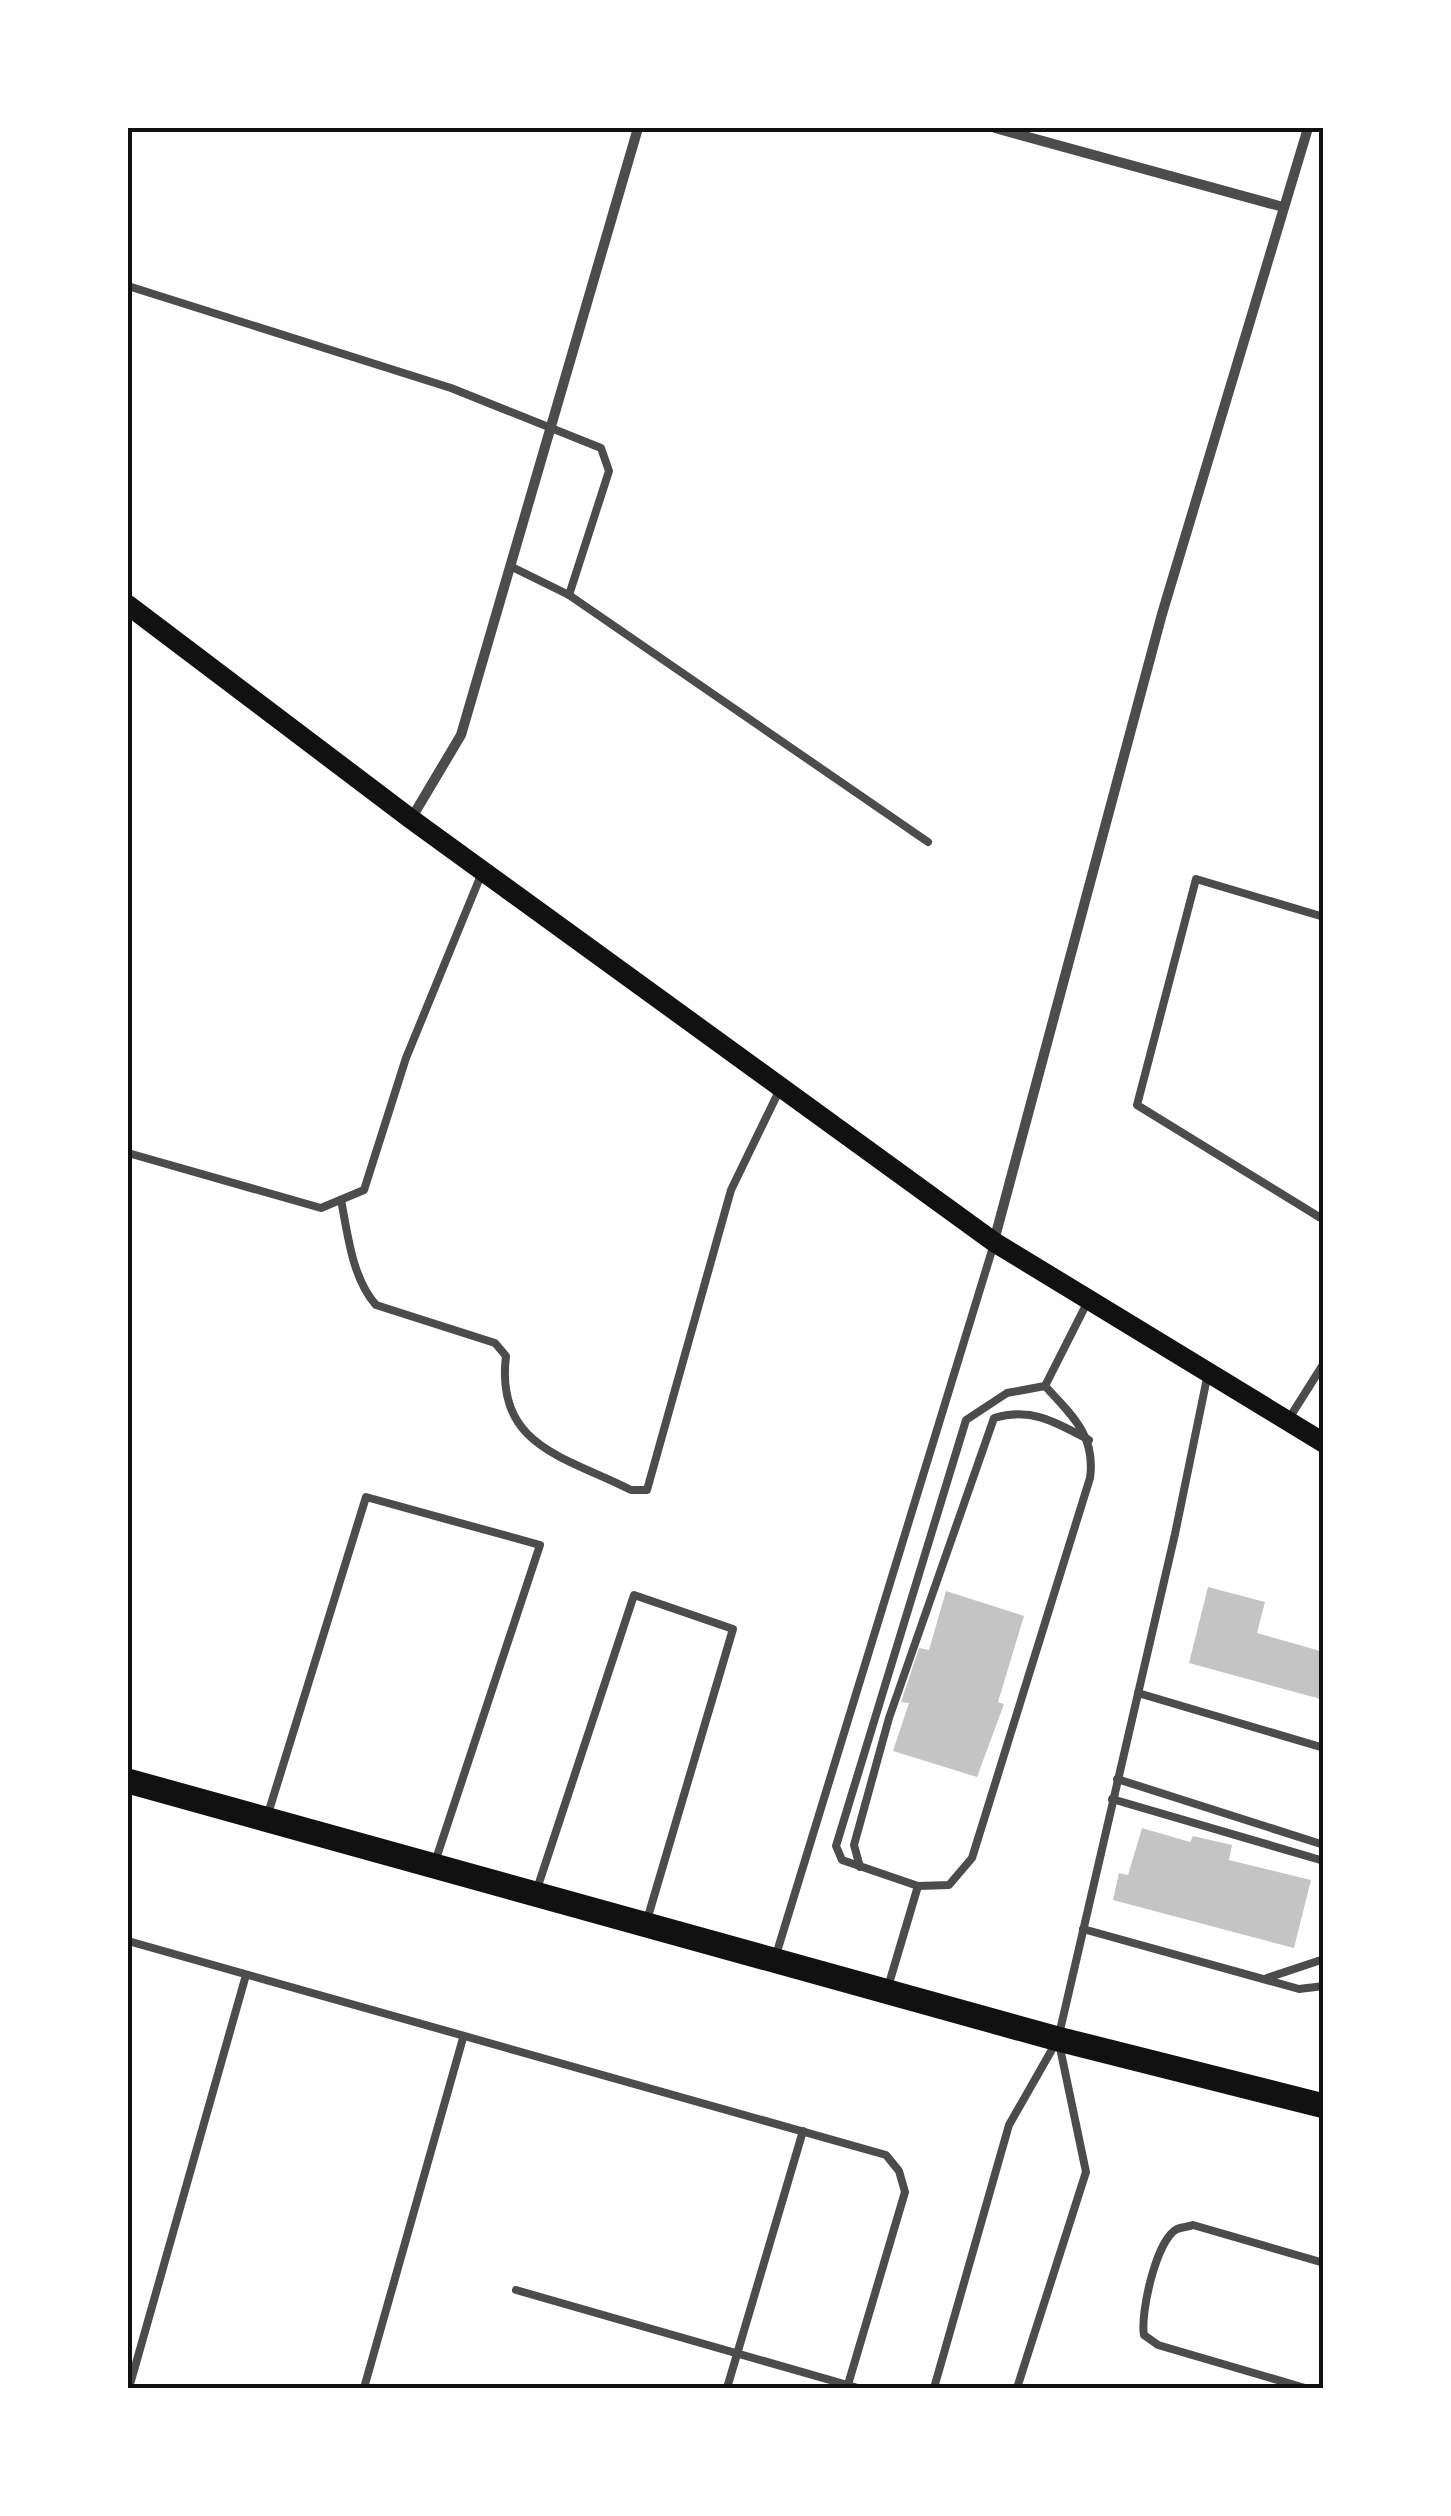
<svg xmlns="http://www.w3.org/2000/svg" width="1451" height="2516" font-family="'Work Sans',sans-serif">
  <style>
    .building { fill: #c4c4c4 }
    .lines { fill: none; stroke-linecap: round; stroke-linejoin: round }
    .service { stroke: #4c4c4c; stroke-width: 8 }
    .minor { stroke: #4c4c4c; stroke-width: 10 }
    .secondary { stroke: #111; stroke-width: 20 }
    .primary { stroke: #111; stroke-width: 25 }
    .neatline { fill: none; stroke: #111; stroke-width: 4 }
  </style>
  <rect width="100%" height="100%" fill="#fff"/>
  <g class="building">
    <path d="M 1208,1587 L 1265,1602 L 1257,1633 L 1324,1652 L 1324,1700 L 1189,1663 Z"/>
    <path d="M 946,1591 L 1024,1616 L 998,1702 L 1004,1704 L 977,1777 L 893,1751 L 909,1703 L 901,1702 L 919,1648 L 929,1650 Z"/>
    <path d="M 1142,1828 L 1190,1842 L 1193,1836 L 1232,1845 L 1229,1860 L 1311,1880 L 1294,1948 L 1113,1900 L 1119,1873 L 1128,1875 Z"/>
  </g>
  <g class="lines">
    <g class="service">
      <path d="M 128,286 L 451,388 L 601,448 L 609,471 L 569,595"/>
      <path d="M 510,566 L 569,595 L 928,842"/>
      <path d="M 1324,917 L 1196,879 L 1137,1105 L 1324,1220"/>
      <path d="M 128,1153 L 321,1208 L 364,1190 L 406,1058 L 481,875"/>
      <path d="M 341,1200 C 348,1235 352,1278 376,1305 L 495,1343 L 506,1356 C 495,1446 564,1456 631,1490 L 647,1490 L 731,1190 L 779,1091"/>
      <path d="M 1045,1386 C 1072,1415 1096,1436 1090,1478 L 972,1858 L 949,1885 L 918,1886 L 842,1860 L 836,1846 L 966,1420 L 1007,1393 Z"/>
      <path d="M 1045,1386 L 1088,1301"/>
      <path d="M 1290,1417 L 1324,1363"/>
      <path d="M 1138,1693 L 1324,1748"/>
      <path d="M 1117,1779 L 1324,1845"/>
      <path d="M 1112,1799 L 1324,1861"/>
      <path d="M 267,1817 L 366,1497 L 540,1545 L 436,1859"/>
      <path d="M 860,1867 L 854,1845 L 889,1718 L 994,1418 C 1031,1407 1056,1422 1089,1440"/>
      <path d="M 536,1892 L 634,1595 L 733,1629 L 647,1920"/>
      <path d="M 1083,1929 L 1299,1989 L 1324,1986"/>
      <path d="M 128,1941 L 886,2155 L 899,2171 L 905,2192 L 847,2388"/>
      <path d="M 776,1955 L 993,1247"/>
      <path d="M 1267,1978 L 1324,1959"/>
      <path d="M 888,1987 L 918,1886"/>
      <path d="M 516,2290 L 858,2388"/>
      <path d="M 129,2388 L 246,1975"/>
      <path d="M 364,2388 L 463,2038"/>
      <path d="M 727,2388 L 803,2131"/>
      <path d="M 934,2388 L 1009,2125 L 1058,2039 L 1175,1534 L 1208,1373"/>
      <path d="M 1017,2388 L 1086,2172 L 1059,2043"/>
      <path d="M 1305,2388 L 1158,2345 L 1144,2335 C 1140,2314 1156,2240 1177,2229 C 1182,2227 1188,2227 1193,2225 L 1324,2263"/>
    </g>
    <g class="minor">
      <path d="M 995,128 L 1283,207"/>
      <path d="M 411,819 L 461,735 L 638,128"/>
      <path d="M 994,1241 L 1162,614 L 1308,128"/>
      <path d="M 128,1943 L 128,1941"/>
    </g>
    <path class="secondary" d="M 128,605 L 411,819 L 994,1242 L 1324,1443"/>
    <path class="primary" d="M 128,1781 L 1058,2039 L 1324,2106"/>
  </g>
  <rect width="1451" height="2516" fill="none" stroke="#ffffff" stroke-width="260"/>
  <rect x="130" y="130" width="1191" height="2256" class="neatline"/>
</svg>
